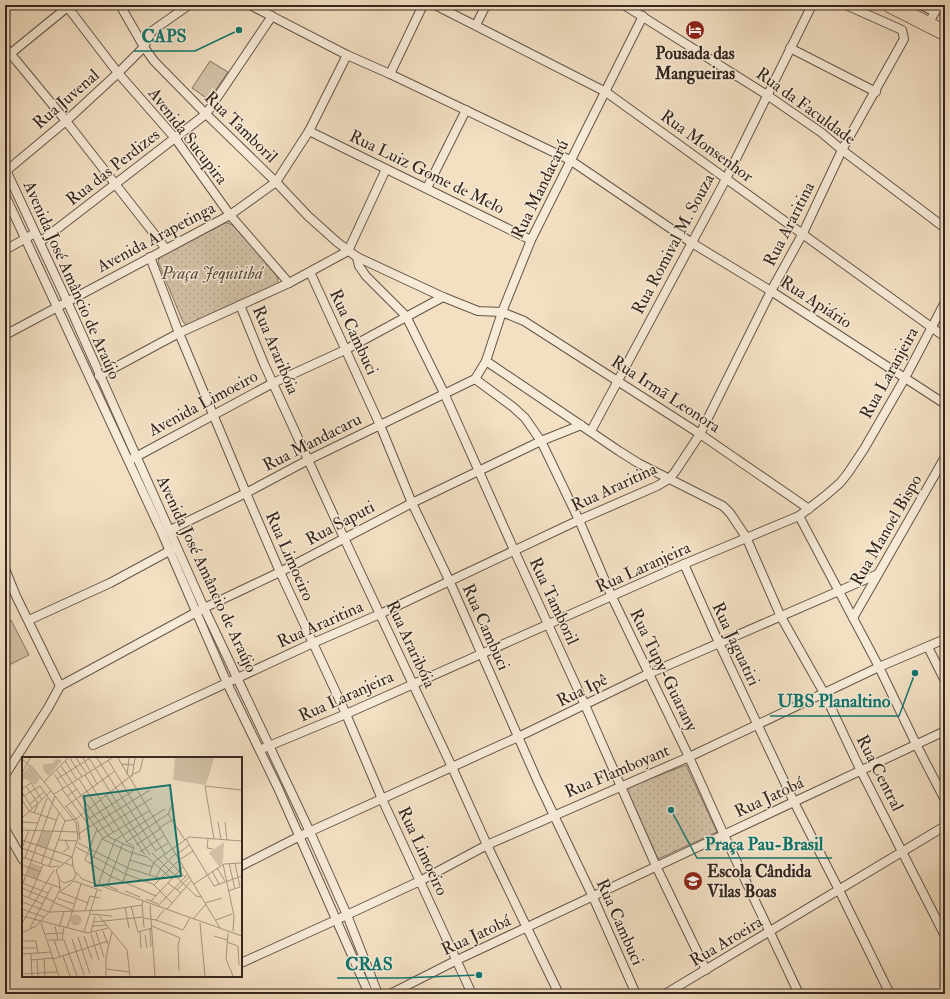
<svg xmlns="http://www.w3.org/2000/svg" width="950" height="999" font-family="'IM FELL Double Pica',serif">
  <style>
    .park { fill: url(#park-dots); stroke: #847463 }
    .garden { fill: #d3c1a7; stroke: #847463 }
    .lines { fill: none; stroke-linecap: round; stroke-linejoin: round }
    .street-casing { stroke: #645548; stroke-width: 10 }
    .highway-casing { stroke: #35271f; stroke-width: 16 }
    .street { stroke: #f7ebd8; stroke-width: 8 }
    .highway { stroke: #f3e0c3; stroke-width: 15 }
    .labels { text-anchor: middle; dominant-baseline: central; stroke-width: 3; stroke-linejoin: round; paint-order: stroke }
    .poi-label { font-size: 17px; font-weight: bold; fill: #35271f; stroke: #f7ebd8 }
    .street-label { font-size: 17px; fill: #35271f; stroke: #f7ebd8 }
    .park-label { font-size: 17px; font-style: italic; fill: #5c4e41; stroke: #f7ebd8 }
    .inset-road { fill: none; stroke: #a79681; stroke-width: 1 }
    .view { fill: #0f766e; fill-opacity: 0.15; stroke: #0f766e; stroke-width: 2 }
    .inset-edge { fill: none; stroke: #35271f; stroke-width: 2 }
    .leader { fill: none; stroke: #0f766e; stroke-width: 1.5 }
    .callout-dot { fill: #0f766e; stroke: #f7ebd8; stroke-width: 1.5 }
    .callout-label { font-size: 18px; text-anchor: middle; font-weight: bold; fill: #0f766e; stroke: #f7ebd8; stroke-width: 3; stroke-linejoin: round; paint-order: stroke }
  </style>
  <defs>
    <pattern id="park-dots" width="8" height="8" patternUnits="userSpaceOnUse"><rect width="8" height="8" fill="#d3c1a7"/><path d="M2 2h.1M6 6h.1" fill="none" stroke="#b6a68f" stroke-width="1.8" stroke-linecap="round"/></pattern>
  </defs>
  <rect width="100%" height="100%" fill="#f3e0c3"/>
  <filter id="stains"><feTurbulence type="fractalNoise" baseFrequency=".005" numOctaves="4"/><feColorMatrix values="0 0 0 0 .2 0 0 0 0 .09 0 0 0 0 .02 0 0 0 .5 -.17"/></filter>
  <radialGradient id="worn" r=".72"><stop offset=".6" stop-color="#630" stop-opacity="0"/><stop offset="1" stop-color="#630" stop-opacity=".3"/></radialGradient>
  <g class="park">
    <path d="M 225,223 L 228,223 L 234,226 L 277,276 L 278,282 L 276,285 L 188,327 L 183,322 L 158,262 L 160,257 Z"/>
    <path d="M 686,765 L 717,832 L 658,859 L 626,788 Z"/>
  </g>
  <g class="garden">
    <path d="M 210,61 L 228,72 L 209,100 L 192,88 Z"/>
    <path d="M 11,620 L 29,655 L 5,667 L 5,623 Z"/>
  </g>
  <g class="lines">
    <defs>
      <g id="street">
        <path d="M 66,5 L 118,73 L 175,138 L 230,215 L 289,283"/>
        <path d="M 120,5 L 144,47 L 154,61 L 206,114 L 276,182 L 308,216 L 337,242 L 357,257 L 443,297 L 478,311 L 502,312 L 524,321 L 700,434 L 809,509"/>
        <path d="M 250,5 L 347,55 L 390,74 L 570,160 L 692,243 L 771,291 L 945,404"/>
        <path d="M 435,5 L 606,92 L 945,337"/>
        <path d="M 624,5 L 767,95 L 822,133 L 842,150 L 945,228"/>
        <path d="M 921,5 L 935,12"/>
        <path d="M 928,24 L 939,5"/>
        <path d="M 476,25 L 486,5"/>
        <path d="M 5,47 L 66,121 L 166,249"/>
        <path d="M 790,48 L 876,92"/>
        <path d="M 5,58 L 70,5"/>
        <path d="M 390,74 L 423,5"/>
        <path d="M 309,131 L 531,240"/>
        <path d="M 5,168 L 67,301 L 204,608 L 310,832 L 347,915 L 378,994"/>
        <path d="M 5,172 L 66,121 L 118,73 L 144,47 L 152,31 L 189,5"/>
        <path d="M 427,188 L 466,110"/>
        <path d="M 5,195 L 162,533 L 227,683 L 278,788 L 369,994"/>
        <path d="M 40,242 L 206,114 L 272,16"/>
        <path d="M 5,250 L 35,233"/>
        <path d="M 150,257 L 179,333 L 246,493 L 280,572 L 346,714 L 382,799 L 472,994"/>
        <path d="M 357,257 L 359,266 L 366,276 L 406,316 L 444,393 L 514,550 L 585,705 L 656,866 L 706,970"/>
        <path d="M 310,272 L 380,425 L 412,503 L 449,580 L 538,782 L 593,897 L 636,994"/>
        <path d="M 240,305 L 264,364 L 344,538 L 452,767 L 487,845 L 559,994"/>
        <path d="M 5,335 L 230,215 L 276,182 L 309,131 L 347,55"/>
        <path d="M 486,361 L 619,451 L 638,463 L 723,506 L 730,513 L 746,537 L 781,617 L 824,693 L 861,771 L 945,936"/>
        <path d="M 99,376 L 179,333 L 289,283 L 348,251 L 386,169"/>
        <path d="M 475,379 L 513,407 L 525,418 L 541,441 L 579,520 L 612,597 L 689,757 L 724,835 L 799,994"/>
        <path d="M 475,379 L 486,361 L 502,312 L 531,240 L 643,16"/>
        <path d="M 591,431 L 726,179 L 812,5"/>
        <path d="M 132,459 L 273,383 L 345,350 L 443,297"/>
        <path d="M 799,516 L 879,667 L 916,744 L 945,800"/>
        <path d="M 166,532 L 246,493 L 308,460 L 475,379"/>
        <path d="M 684,564 L 719,643 L 794,802 L 839,890 L 890,994"/>
        <path d="M 5,569 L 16,596 L 60,686"/>
        <path d="M 853,618 L 945,457"/>
        <path d="M 29,620 L 110,583 L 173,549"/>
        <path d="M 928,647 L 945,681"/>
        <path d="M 93,745 L 313,643 L 380,614 L 579,520 L 657,486 L 669,479 L 675,472 L 700,434 L 771,291 L 803,233 L 842,150 L 904,39 L 902,30 L 846,5"/>
        <path d="M 264,748 L 346,714 L 684,564 L 799,516 L 825,496 L 840,483 L 848,473 L 864,449 L 905,378 L 945,302"/>
        <path d="M 5,775 L 48,708 L 60,686 L 204,608 L 280,572 L 412,503 L 541,441 L 581,425"/>
        <path d="M 5,829 L 23,860"/>
        <path d="M 241,866 L 300,836 L 518,737 L 648,674 L 878,574"/>
        <path d="M 241,963 L 336,920 L 420,881 L 487,845 L 689,757 L 879,667 L 945,639"/>
        <path d="M 390,994 L 457,960 L 945,731"/>
        <path d="M 665,994 L 945,826"/>
      </g>
      <path id="highway" d="M 890,5 L 945,33"/>
    </defs>
    <use href="#street" class="street-casing"/>
    <use href="#highway" class="highway-casing"/>
    <use href="#street" class="street"/>
    <use href="#highway" class="highway"/>
  </g>
  <defs>
    <symbol id="hotel-disc" viewBox="-11 -11 22 22"><circle r="9.5" fill="#8f2418" stroke="#f7ebd8"/><path d="M-6-4.5h1.5V1H6V5H4.5V3h-9V5H-6ZM-4 0a1.8 1.8 0 1 1 3.6 0ZM.5 0V-2.5h3Q6-2.5 6 0Z" fill="#fff"/></symbol>
    <symbol id="school-disc" viewBox="-11 -11 22 22"><circle r="9.5" fill="#8f2418" stroke="#f7ebd8"/><path d="M0-5L7-2L0 1L-7-2ZM-4 1L0 2.5L4 1V4Q0 6-4 4Z" fill="#fff"/></symbol>
  </defs>
  <g fill-rule="evenodd">
    <use href="#hotel-disc" x="684" y="19" width="22" height="22"/>
    <use href="#school-disc" x="682" y="870" width="22" height="22"/>
  </g>
  <g class="labels">
    <g class="poi-label">
      <text x="695" y="53">Pousada das<tspan x="695" dy="20">Mangueiras</tspan></text>
      <text x="707" y="871" text-anchor="start">Escola Cândida<tspan x="707" dy="20">Vilas Boas</tspan></text>
    </g>
    <g class="street-label">
      <text transform="translate(66 99) rotate(-41)">Rua Juvenal</text>
      <text transform="translate(806 106) rotate(36)">Rua da Faculdade</text>
      <text transform="translate(241 127) rotate(44)">Rua Tamboril</text>
      <text transform="translate(188 136) rotate(52)">Avenida Sucupira</text>
      <text transform="translate(707 146) rotate(36)">Rua Monsenhor</text>
      <text transform="translate(113 167) rotate(-38)">Rua das Perdizes</text>
      <text transform="translate(427 172) rotate(26)">Rua Luiz Gome de Melo</text>
      <text transform="translate(540 189) rotate(-64)">Rua Mandacarú</text>
      <text transform="translate(789 224) rotate(-63)">Rua Araritina</text>
      <text transform="translate(156 237) rotate(-28)">Avenida Arapetinga</text>
      <text transform="translate(673 244) rotate(-62)">Rua Romival M. Souza</text>
      <text transform="translate(72 280) rotate(66)">Avenida José Amâncio de Araújo</text>
      <text transform="translate(816 302) rotate(33)">Rua Apiário</text>
      <text transform="translate(354 332) rotate(65)">Rua Cambuci</text>
      <text transform="translate(276 350) rotate(67)">Rua Araribóia</text>
      <text transform="translate(889 373) rotate(-61)">Rua Laranjeira</text>
      <text transform="translate(666 394) rotate(33)">Rua Irmã Leonora</text>
      <text transform="translate(203 403) rotate(-28)">Avenida Limoeiro</text>
      <text transform="translate(312 442) rotate(-27)">Rua Mandacaru</text>
      <text transform="translate(614 487) rotate(-25)">Rua Araritina</text>
      <text transform="translate(340 523) rotate(-28)">Rua Saputi</text>
      <text transform="translate(886 530) rotate(-60)">Rua Manoel Bispo</text>
      <text transform="translate(290 556) rotate(66)">Rua Limoeiro</text>
      <text transform="translate(643 567) rotate(-24)">Rua Laranjeira</text>
      <text transform="translate(207 574) rotate(65)">Avenida José Amâncio de Araújo</text>
      <text transform="translate(554 601) rotate(65)">Rua Tamboril</text>
      <text transform="translate(320 624) rotate(-24)">Rua Araritina</text>
      <text transform="translate(486 627) rotate(66)">Rua Cambuci</text>
      <text transform="translate(411 644) rotate(65)">Rua Araribóia</text>
      <text transform="translate(736 644) rotate(65)">Rua Jaguatiri</text>
      <text transform="translate(664 670) rotate(64)">Rua Tupy-Guarany</text>
      <text transform="translate(582 690) rotate(-26)">Rua Ipê</text>
      <text transform="translate(346 696) rotate(-24)">Rua Laranjeira</text>
      <text transform="translate(617 771) rotate(-23)">Rua Flamboyant</text>
      <text transform="translate(880 773) rotate(63)">Rua Central</text>
      <text transform="translate(769 797) rotate(-25)">Rua Jatobá</text>
      <text transform="translate(423 851) rotate(65)">Rua Limoeiro</text>
      <text transform="translate(620 922) rotate(66)">Rua Cambuci</text>
      <text transform="translate(476 935) rotate(-25)">Rua Jatobá</text>
      <text transform="translate(726 941) rotate(-31)">Rua Aroeira</text>
    </g>
    <g class="park-label">
      <text x="212" y="273">Praça Jequitibá</text>
    </g>
  </g>
  <g transform="translate(22 757)">
    <rect width="220" height="220" fill="#f3e0c3"/>
    <path d="M 153,1 L 192,1 L 184,28 L 151,23 ZM 202,85 L 201,106 L 197,109 L 187,96 Z" fill="#d3c1a7"/>
    <path d="M 33,2 L 40,3 L 27,19 L 22,14 L 21,7 L 31,6 ZM 7,8 L 18,21 L 14,27 L 11,27 L 4,22 L 0,23 L 0,18 Z" fill="#d3c1a7"/>
    <path d="M 21,74 L 30,74 L 24,92 L 15,89 ZM 9,106 L 20,110 L 15,123 L 5,118 Z" fill="#d3c1a7"/>
    <path d="M48.5 163a5.5 5.5 0 1 1 11 0a5.5 5.5 0 1 1-11 0Z" fill="#d3c1a7"/>
    <path class="inset-road" d="M 48,1 L 60,20M 54,1 L 65,17M 61,1 L 75,27M 67,1 L 128,98M 75,1 L 134,94M 96,1 L 198,171M 0,2 L 12,12 L 54,66 L 56,81 L 50,100 L 51,109M 86,3 L 143,97M 43,4 L 55,23M 99,7 L 112,8M 39,9 L 87,80 L 111,91M 35,13 L 81,81M 0,16 L 8,1M 32,17 L 41,31M 111,17 L 118,14 L 121,1M 63,18 L 105,85 L 112,90M 105,18 L 107,1M 110,20 L 113,1M 35,22 L 68,1M 57,22 L 91,75M 22,25 L 46,1M 4,29 L 16,46 L 12,56M 0,32 L 9,26 L 20,43M 40,32 L 68,70M 0,35 L 10,51M 32,37 L 90,1M 84,38 L 123,98M 45,39 L 55,32M 0,40 L 18,29 L 43,64M 0,43 L 7,54 L 34,63M 8,47 L 22,35M 44,49 L 56,65 L 58,83M 43,50 L 93,14M 146,57 L 163,83M 0,61 L 29,34M 43,64 L 54,62 L 110,18M 63,64 L 114,32M 0,65 L 16,66M 196,65 L 199,83M 203,65 L 205,83M 137,71 L 150,63M 75,72 L 63,103 L 88,119 L 134,139M 0,73 L 55,75M 75,75 L 130,41M 56,77 L 128,33M 80,82 L 108,95 L 125,100 L 150,122M 164,82 L 192,129 L 220,119M 186,82 L 185,91 L 191,92M 192,82 L 183,29 L 220,33M 0,83 L 50,100M 37,83 L 55,84M 104,85 L 146,57 L 151,46 L 148,41M 56,86 L 106,111 L 140,122M 114,88 L 138,72M 54,90 L 103,117 L 131,127 L 150,146M 0,91 L 41,106M 0,91 L 7,73M 133,94 L 146,86M 41,95 L 47,91 L 43,83M 118,95 L 143,78M 130,96 L 174,139 L 180,140M 141,98 L 163,120M 154,98 L 167,88M 0,100 L 29,110 L 37,109M 3,101 L 25,41M 108,103 L 130,110M 43,106 L 51,109 L 54,118 L 51,123 L 42,126 L 37,122 L 34,113 L 50,100M 207,106 L 213,132M 19,107 L 37,56M 68,107 L 80,82 L 127,54M 201,107 L 212,159 L 211,174M 0,108 L 19,115M 27,109 L 43,64M 195,111 L 203,124M 190,114 L 197,127M 54,115 L 60,122 L 220,179M 0,117 L 39,131M 127,118 L 132,105 L 167,80 L 220,84M 134,120 L 139,111 L 153,97M 101,125 L 112,90M 0,126 L 26,136M 146,126 L 159,136M 79,127 L 77,125 L 93,83 L 143,52M 172,127 L 202,107 L 220,106M 84,128 L 96,133M 132,128 L 157,103 L 171,94M 0,129 L 33,39M 85,129 L 101,86M 0,131 L 33,145M 155,133 L 167,120M 103,134 L 118,140M 206,134 L 218,130 L 213,106M 38,135 L 52,124 L 80,134M 38,135 L 66,146M 0,138 L 21,147M 7,140 L 21,108M 35,141 L 52,147M 124,142 L 136,147M 129,144 L 161,110M 0,145 L 27,155 L 87,153 L 120,148 L 121,144M 33,146 L 50,153M 183,146 L 200,141M 120,148 L 122,170M 128,148 L 133,219M 109,149 L 116,175 L 130,171M 136,149 L 165,118M 103,150 L 107,171M 0,152 L 22,160M 145,152 L 169,124M 63,154 L 68,139 L 78,141M 68,157 L 90,159M 0,159 L 66,176 L 86,171M 77,159 L 105,193 L 108,219M 121,161 L 134,163 L 161,173 L 168,161M 171,162 L 184,147M 134,163 L 142,153M 194,163 L 210,157M 72,165 L 121,160M 0,166 L 32,113M 19,166 L 37,219M 178,166 L 183,219M 33,169 L 36,183M 71,169 L 85,168M 130,169 L 158,181 L 156,188 L 157,214M 37,170 L 42,155M 8,171 L 30,129M 45,171 L 59,127M 128,172 L 129,190M 81,174 L 86,188M 62,175 L 75,133M 69,175 L 73,159M 74,175 L 82,200M 118,175 L 119,191M 0,176 L 14,169 L 27,155 L 38,132 L 37,122M 206,176 L 204,202 L 211,219M 24,177 L 41,176M 69,177 L 77,203M 123,178 L 125,191M 62,179 L 70,202M 192,179 L 205,183M 56,180 L 68,217M 40,182 L 42,170M 50,182 L 62,218M 26,183 L 42,183 L 55,219M 32,183 L 38,200M 0,184 L 14,184 L 16,197M 205,185 L 216,189 L 217,208M 0,191 L 15,191M 0,197 L 29,195M 9,197 L 10,219M 41,199 L 48,219M 22,202 L 23,219M 31,202 L 86,184M 9,203 L 31,201M 15,203 L 16,219M 84,212 L 108,215M 0,217 L 35,215M 84,219 L 84,200 L 90,175"/>
    <path class="view" d="M 148,28 L 159,119 L 73,129 L 62,39 Z"/>
    <rect width="220" height="220" class="inset-edge"/>
  </g>
  <path class="leader" d="M239 30L195 51H134M915 673L899 716H770M671 810L697 858H832M479 975L401 978H337"/>
  <g class="callout-dot">
    <circle cx="239" cy="30" r="4"/>
    <circle cx="915" cy="673" r="4"/>
    <circle cx="671" cy="810" r="4"/>
    <circle cx="479" cy="975" r="4"/>
  </g>
  <g class="callout-label">
    <text x="164" y="42">CAPS</text>
    <text x="834" y="707">UBS Planaltino</text>
    <text x="764" y="850">Praça Pau-Brasil</text>
    <text x="369" y="970">CRAS</text>
  </g>
  <rect width="950" height="999" fill="none" stroke="#f3e0c3" stroke-width="20"/>
  <rect x="6" y="6" width="938" height="987" fill="none" stroke="#35271f" stroke-width="2"/>
  <rect x="10" y="10" width="930" height="979" fill="none" stroke="#35271f"/>
  <rect width="100%" height="100%" filter="url(#stains)"/>
  <rect width="100%" height="100%" fill="url(#worn)"/>
</svg>
